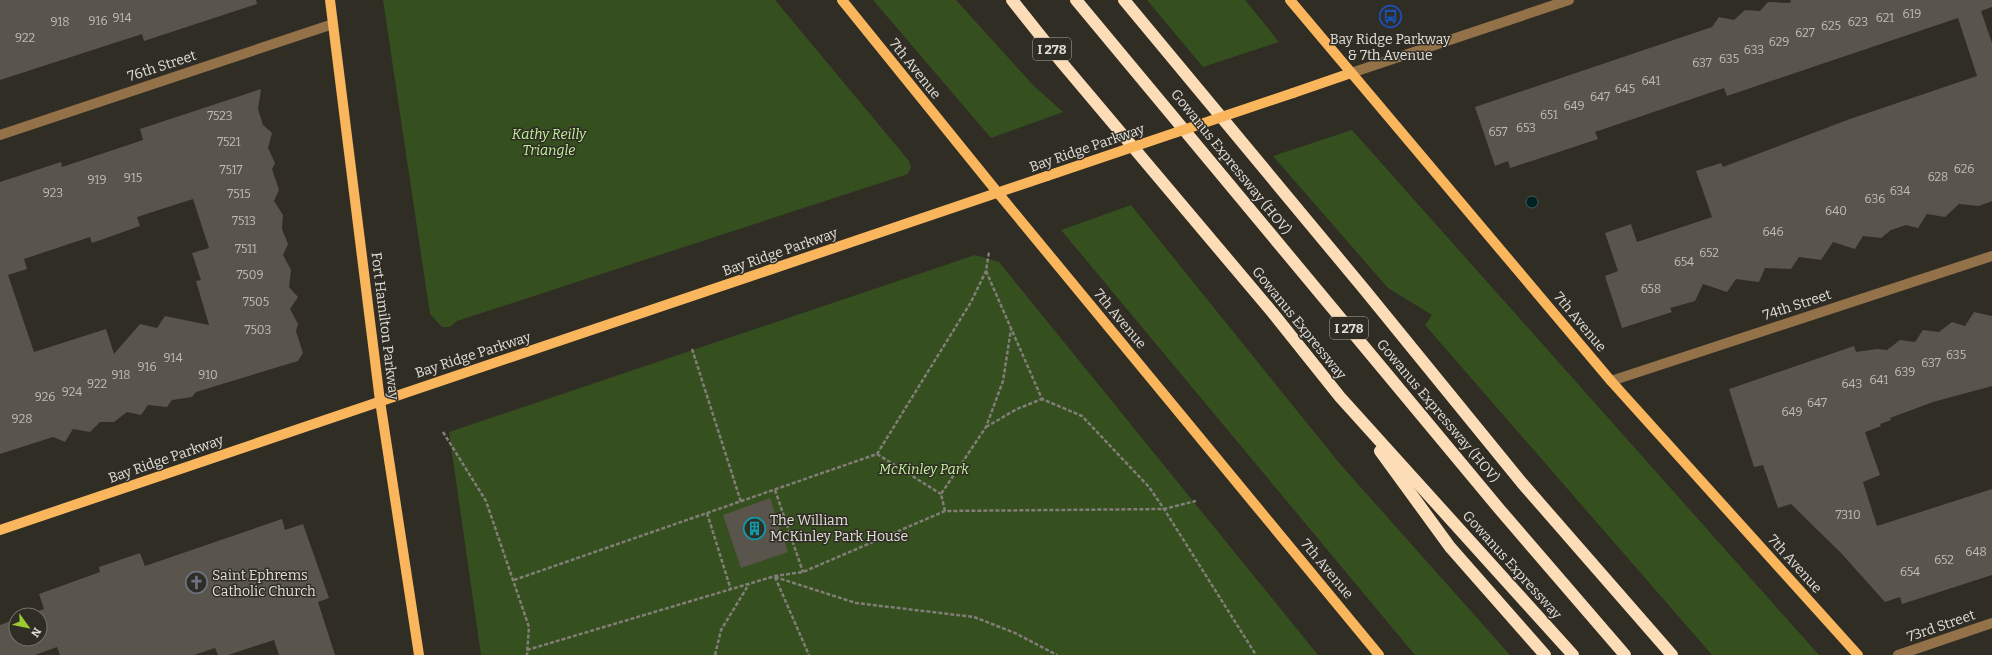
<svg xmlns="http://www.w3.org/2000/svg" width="1992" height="655" font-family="Bitter,serif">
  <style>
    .green { fill: #354f1f }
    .water { fill: #002121; stroke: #435a58 }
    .building { fill: #59554c; fill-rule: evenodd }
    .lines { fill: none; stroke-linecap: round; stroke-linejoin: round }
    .path { stroke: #817e78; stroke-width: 2.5; stroke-dasharray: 4 2; stroke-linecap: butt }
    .minor { stroke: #93724a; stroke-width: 10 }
    .major { stroke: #fab65d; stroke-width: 10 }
    .highway { stroke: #fdddb7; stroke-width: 12 }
    .major-bridge { stroke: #fab65d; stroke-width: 10 }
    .labels { text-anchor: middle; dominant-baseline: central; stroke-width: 3; stroke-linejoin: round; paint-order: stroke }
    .number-label { font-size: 12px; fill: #bebcb6 }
    .shield { fill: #302d25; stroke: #aba9a3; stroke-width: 1 }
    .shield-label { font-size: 13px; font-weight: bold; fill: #e0ded9 }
    .poi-label { font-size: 14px; fill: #e0ded9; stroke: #302d25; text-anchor: start }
    .street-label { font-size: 14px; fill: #e0ded9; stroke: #302d25 }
    .park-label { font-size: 14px; font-style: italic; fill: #c0f39c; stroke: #302d25 }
  </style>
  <rect width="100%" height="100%" fill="#302d25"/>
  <g class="green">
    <path d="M 383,0 L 775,0 L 909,161 L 911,167 L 908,174 L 457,321 L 450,327 L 442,327 L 430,314 Z"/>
    <path d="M 873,0 L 956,0 L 1033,85 L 1063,112 L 991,138 Z"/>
    <path d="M 1147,0 L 1245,0 L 1279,42 L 1203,67 Z"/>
    <path d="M 1352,130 L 1819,655 L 1712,655 L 1425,325 L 1432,315 L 1388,288 L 1273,156 Z"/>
    <path d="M 1131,205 L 1340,464 L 1510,655 L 1415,655 L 1061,230 Z"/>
    <path d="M 975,255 L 999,262 L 1318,655 L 481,655 L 449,432 Z"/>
  </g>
  <circle class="water" cx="1532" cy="202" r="6"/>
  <g class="building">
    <path d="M 0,0 L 256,0 L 257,4 L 144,41 L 142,34 L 0,80 Z"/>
    <path d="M 1791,0 L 1992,0 L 1992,7 L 1981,11 L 1992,43 L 1992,201 L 1979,206 L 1959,204 L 1945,217 L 1927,214 L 1918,228 L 1906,225 L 1891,230 L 1881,238 L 1863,236 L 1855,249 L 1833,242 L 1821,260 L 1799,257 L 1791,269 L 1765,268 L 1759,282 L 1736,279 L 1727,292 L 1703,284 L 1695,301 L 1670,308 L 1672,312 L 1622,328 L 1605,276 L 1618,271 L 1605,233 L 1631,224 L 1637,242 L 1712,217 L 1696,171 L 1721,163 L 1723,167 L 1850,119 L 1977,76 L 1958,18 L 1727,96 L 1724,88 L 1595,132 L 1598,139 L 1510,168 L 1508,161 L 1495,166 L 1475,107 L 1712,27 L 1719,17 L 1734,20 L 1745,10 L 1760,11 L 1768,2 L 1790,3 Z"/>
    <path d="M 261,89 L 258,109 L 263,125 L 272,133 L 268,148 L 275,163 L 272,169 L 279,190 L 274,201 L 283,215 L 282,229 L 288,244 L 283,255 L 291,270 L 289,287 L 298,297 L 290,309 L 298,324 L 296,331 L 303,353 L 298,361 L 196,392 L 192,397 L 172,400 L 167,407 L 148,405 L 141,415 L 127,412 L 114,422 L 100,422 L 90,432 L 73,429 L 65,442 L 53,437 L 0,454 L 0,182 L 61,162 L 62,167 L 143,140 L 140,129 ZM 193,199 L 209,248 L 192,253 L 201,280 L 196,281 L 209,325 L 165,316 L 157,328 L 140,324 L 114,354 L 106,329 L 34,352 L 8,275 L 27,269 L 24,259 L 90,237 L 92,243 L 140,226 L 137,217 Z"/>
    <path d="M 1974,312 L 1992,316 L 1992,386 L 1933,402 L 1890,418 L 1891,420 L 1880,424 L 1881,426 L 1865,432 L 1880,475 L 1863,482 L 1877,526 L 1992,489 L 1992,575 L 1902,604 L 1900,597 L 1885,602 L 1841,553 L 1791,504 L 1778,508 L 1763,465 L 1754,467 L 1729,389 L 1854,346 L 1856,352 L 1877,349 L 1887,350 L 1900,340 L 1915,342 L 1923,330 L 1939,332 L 1952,322 L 1965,326 Z"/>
    <path d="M 770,498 L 788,552 L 741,568 L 723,515 Z"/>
    <path d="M 282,519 L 285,530 L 303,524 L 329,598 L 318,602 L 335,655 L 279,655 L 274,640 L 228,655 L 218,655 L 215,648 L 194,655 L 60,655 L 57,647 L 35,655 L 0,655 L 0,625 L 16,619 L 16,639 L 40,639 L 40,615 L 27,615 L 44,609 L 39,594 L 100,572 L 99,567 L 140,553 L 145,566 Z"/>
  </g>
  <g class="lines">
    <g class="path">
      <path d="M 986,271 L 1042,399 L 1082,416 L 1149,487 L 1164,509 L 1256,655"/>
      <path d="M 692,349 L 741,502"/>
      <path d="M 986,427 L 1017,409 L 1042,399"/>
      <path d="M 443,432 L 486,501 L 529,627 L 527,655"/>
      <path d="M 877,454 L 941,494"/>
      <path d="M 775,490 L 803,572"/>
      <path d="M 945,511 L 941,494 L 986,427 L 1003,381 L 1011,329"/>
      <path d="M 707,513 L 731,590"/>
      <path d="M 775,577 L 856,603 L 974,617 L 1015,633 L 1057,655"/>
      <path d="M 775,577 L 809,655"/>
      <path d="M 514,580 L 877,454 L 971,302 L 986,271 L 989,252"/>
      <path d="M 527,650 L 775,576 L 803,572 L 945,511 L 1164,509 L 1196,501"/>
      <path d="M 715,655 L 721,630 L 749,584"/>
    </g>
    <g class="minor">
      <path d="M 1351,73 L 1569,0"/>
      <path d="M 0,135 L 333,24"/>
      <path d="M 1611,381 L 1992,256"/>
      <path d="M 1898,655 L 1992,623"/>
    </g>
    <g class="major">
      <path d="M 330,0 L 380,401 L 419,655"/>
      <path d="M 842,0 L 998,193 L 1379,655"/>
      <path d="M 1290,0 L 1611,381 L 1858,655"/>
      <path d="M 1293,93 L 1351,73"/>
      <path d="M 0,530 L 1047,176"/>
    </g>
    <g class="highway">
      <path d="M 1012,0 L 1063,64 L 1272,312 L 1340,397 L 1573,655"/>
      <path d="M 1076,0 L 1501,511 L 1625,655"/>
      <path d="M 1124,0 L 1364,289 L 1522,483 L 1672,655"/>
      <path d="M 1380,451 L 1450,547 L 1545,655"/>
    </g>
    <path class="major-bridge" d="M 1047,176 L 1293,93"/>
  </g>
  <defs>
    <symbol id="bus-ring" viewBox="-11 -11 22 22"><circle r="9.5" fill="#302d25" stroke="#1a4fb4" stroke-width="1.5"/><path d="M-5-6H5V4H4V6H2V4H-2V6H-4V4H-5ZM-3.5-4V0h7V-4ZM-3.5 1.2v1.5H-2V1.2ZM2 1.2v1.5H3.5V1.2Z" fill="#1a4fb4"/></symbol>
    <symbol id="building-ring" viewBox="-11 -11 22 22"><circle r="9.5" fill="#302d25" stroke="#0f9aa8" stroke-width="1.5"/><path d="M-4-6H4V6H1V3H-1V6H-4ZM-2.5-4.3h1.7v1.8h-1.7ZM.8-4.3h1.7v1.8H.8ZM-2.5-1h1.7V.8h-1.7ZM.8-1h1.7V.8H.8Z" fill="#0f9aa8"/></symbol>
    <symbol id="church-ring" viewBox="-11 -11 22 22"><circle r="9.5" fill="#302d25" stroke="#6b7280" stroke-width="1.5"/><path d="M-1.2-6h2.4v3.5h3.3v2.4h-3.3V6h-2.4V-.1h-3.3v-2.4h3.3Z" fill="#6b7280"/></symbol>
  </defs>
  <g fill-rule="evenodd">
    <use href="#bus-ring" x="1378" y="4" width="25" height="25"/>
    <use href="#building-ring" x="742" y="516" width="25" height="25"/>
    <use href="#church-ring" x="184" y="570" width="25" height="25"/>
  </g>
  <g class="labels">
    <g class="number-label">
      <text x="1912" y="14">619</text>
      <text x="122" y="18">914</text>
      <text x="1885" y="18">621</text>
      <text x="98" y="21">916</text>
      <text x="60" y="22">918</text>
      <text x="1858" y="22">623</text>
      <text x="1831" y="26">625</text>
      <text x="1805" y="33">627</text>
      <text x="25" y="38">922</text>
      <text x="1779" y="42">629</text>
      <text x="1754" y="50">633</text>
      <text x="1729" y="59">635</text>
      <text x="1702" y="63">637</text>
      <text x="1651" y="81">641</text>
      <text x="1625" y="89">645</text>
      <text x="1600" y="97">647</text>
      <text x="1574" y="106">649</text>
      <text x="1549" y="115">651</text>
      <text x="220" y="116">7523</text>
      <text x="1526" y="128">653</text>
      <text x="1498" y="132">657</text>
      <text x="229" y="142">7521</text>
      <text x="1964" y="169">626</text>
      <text x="231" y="170">7517</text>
      <text x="1938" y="177">628</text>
      <text x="133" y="178">915</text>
      <text x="97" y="180">919</text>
      <text x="1900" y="191">634</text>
      <text x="53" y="193">923</text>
      <text x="239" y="194">7515</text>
      <text x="1875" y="199">636</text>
      <text x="1836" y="211">640</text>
      <text x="244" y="221">7513</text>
      <text x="1773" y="232">646</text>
      <text x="246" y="249">7511</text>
      <text x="1709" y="253">652</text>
      <text x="1684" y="262">654</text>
      <text x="250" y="275">7509</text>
      <text x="1651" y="289">658</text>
      <text x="256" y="302">7505</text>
      <text x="258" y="330">7503</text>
      <text x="1956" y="355">635</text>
      <text x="173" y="358">914</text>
      <text x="1931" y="363">637</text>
      <text x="147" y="367">916</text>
      <text x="1905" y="372">639</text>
      <text x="121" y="375">918</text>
      <text x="208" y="375">910</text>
      <text x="1879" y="380">641</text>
      <text x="97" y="384">922</text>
      <text x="1852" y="384">643</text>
      <text x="72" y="392">924</text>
      <text x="45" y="397">926</text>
      <text x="1817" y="403">647</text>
      <text x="1792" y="412">649</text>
      <text x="22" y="419">928</text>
      <text x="1848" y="515">7310</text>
      <text x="1976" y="552">648</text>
      <text x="1944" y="560">652</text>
      <text x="1910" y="572">654</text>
    </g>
    <g class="shield">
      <rect x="1033" y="38" width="38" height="22" rx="3"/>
      <rect x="1330" y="317" width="38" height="22" rx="3"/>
    </g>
    <g class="shield-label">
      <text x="1052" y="49">I 278</text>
      <text x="1349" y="328">I 278</text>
    </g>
    <g class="poi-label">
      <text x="1390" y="39" text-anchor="middle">Bay Ridge Parkway<tspan x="1390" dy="16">&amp; 7th Avenue</tspan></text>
      <text x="770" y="520">The William<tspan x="770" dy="16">McKinley Park House</tspan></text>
      <text x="212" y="575">Saint Ephrems<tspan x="212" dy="16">Catholic Church</tspan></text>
    </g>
    <g class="street-label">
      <text transform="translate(162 66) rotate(-18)">76th Street</text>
      <text transform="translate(915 69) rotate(51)">7th Avenue</text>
      <text transform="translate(1087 148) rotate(-19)">Bay Ridge Parkway</text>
      <text transform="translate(1231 162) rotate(51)">Gowanus Expressway (HOV)</text>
      <text transform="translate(780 252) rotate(-19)">Bay Ridge Parkway</text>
      <text transform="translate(1797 305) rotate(-18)">74th Street</text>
      <text transform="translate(1120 319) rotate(50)">7th Avenue</text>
      <text transform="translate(1580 322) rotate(50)">7th Avenue</text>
      <text transform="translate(1299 323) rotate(51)">Gowanus Expressway</text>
      <text transform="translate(385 326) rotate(83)">Fort Hamilton Parkway</text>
      <text transform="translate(473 355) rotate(-18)">Bay Ridge Parkway</text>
      <text transform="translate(1438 411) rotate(50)">Gowanus Expressway (HOV)</text>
      <text transform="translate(166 459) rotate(-19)">Bay Ridge Parkway</text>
      <text transform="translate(1795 564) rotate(48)">7th Avenue</text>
      <text transform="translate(1512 565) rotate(48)">Gowanus Expressway</text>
      <text transform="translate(1327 569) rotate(50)">7th Avenue</text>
      <text transform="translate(1941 626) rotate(-19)">73rd Street</text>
    </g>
    <g class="park-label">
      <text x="549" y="134">Kathy Reilly<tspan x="549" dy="16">Triangle</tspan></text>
      <text x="924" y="469">McKinley Park</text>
    </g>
  </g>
  <g transform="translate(28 627) rotate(123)"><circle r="19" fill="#302d25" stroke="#76746d"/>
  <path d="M0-3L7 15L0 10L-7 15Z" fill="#9cca31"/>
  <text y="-6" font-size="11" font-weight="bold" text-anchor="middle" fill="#e0ded9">N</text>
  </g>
</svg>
